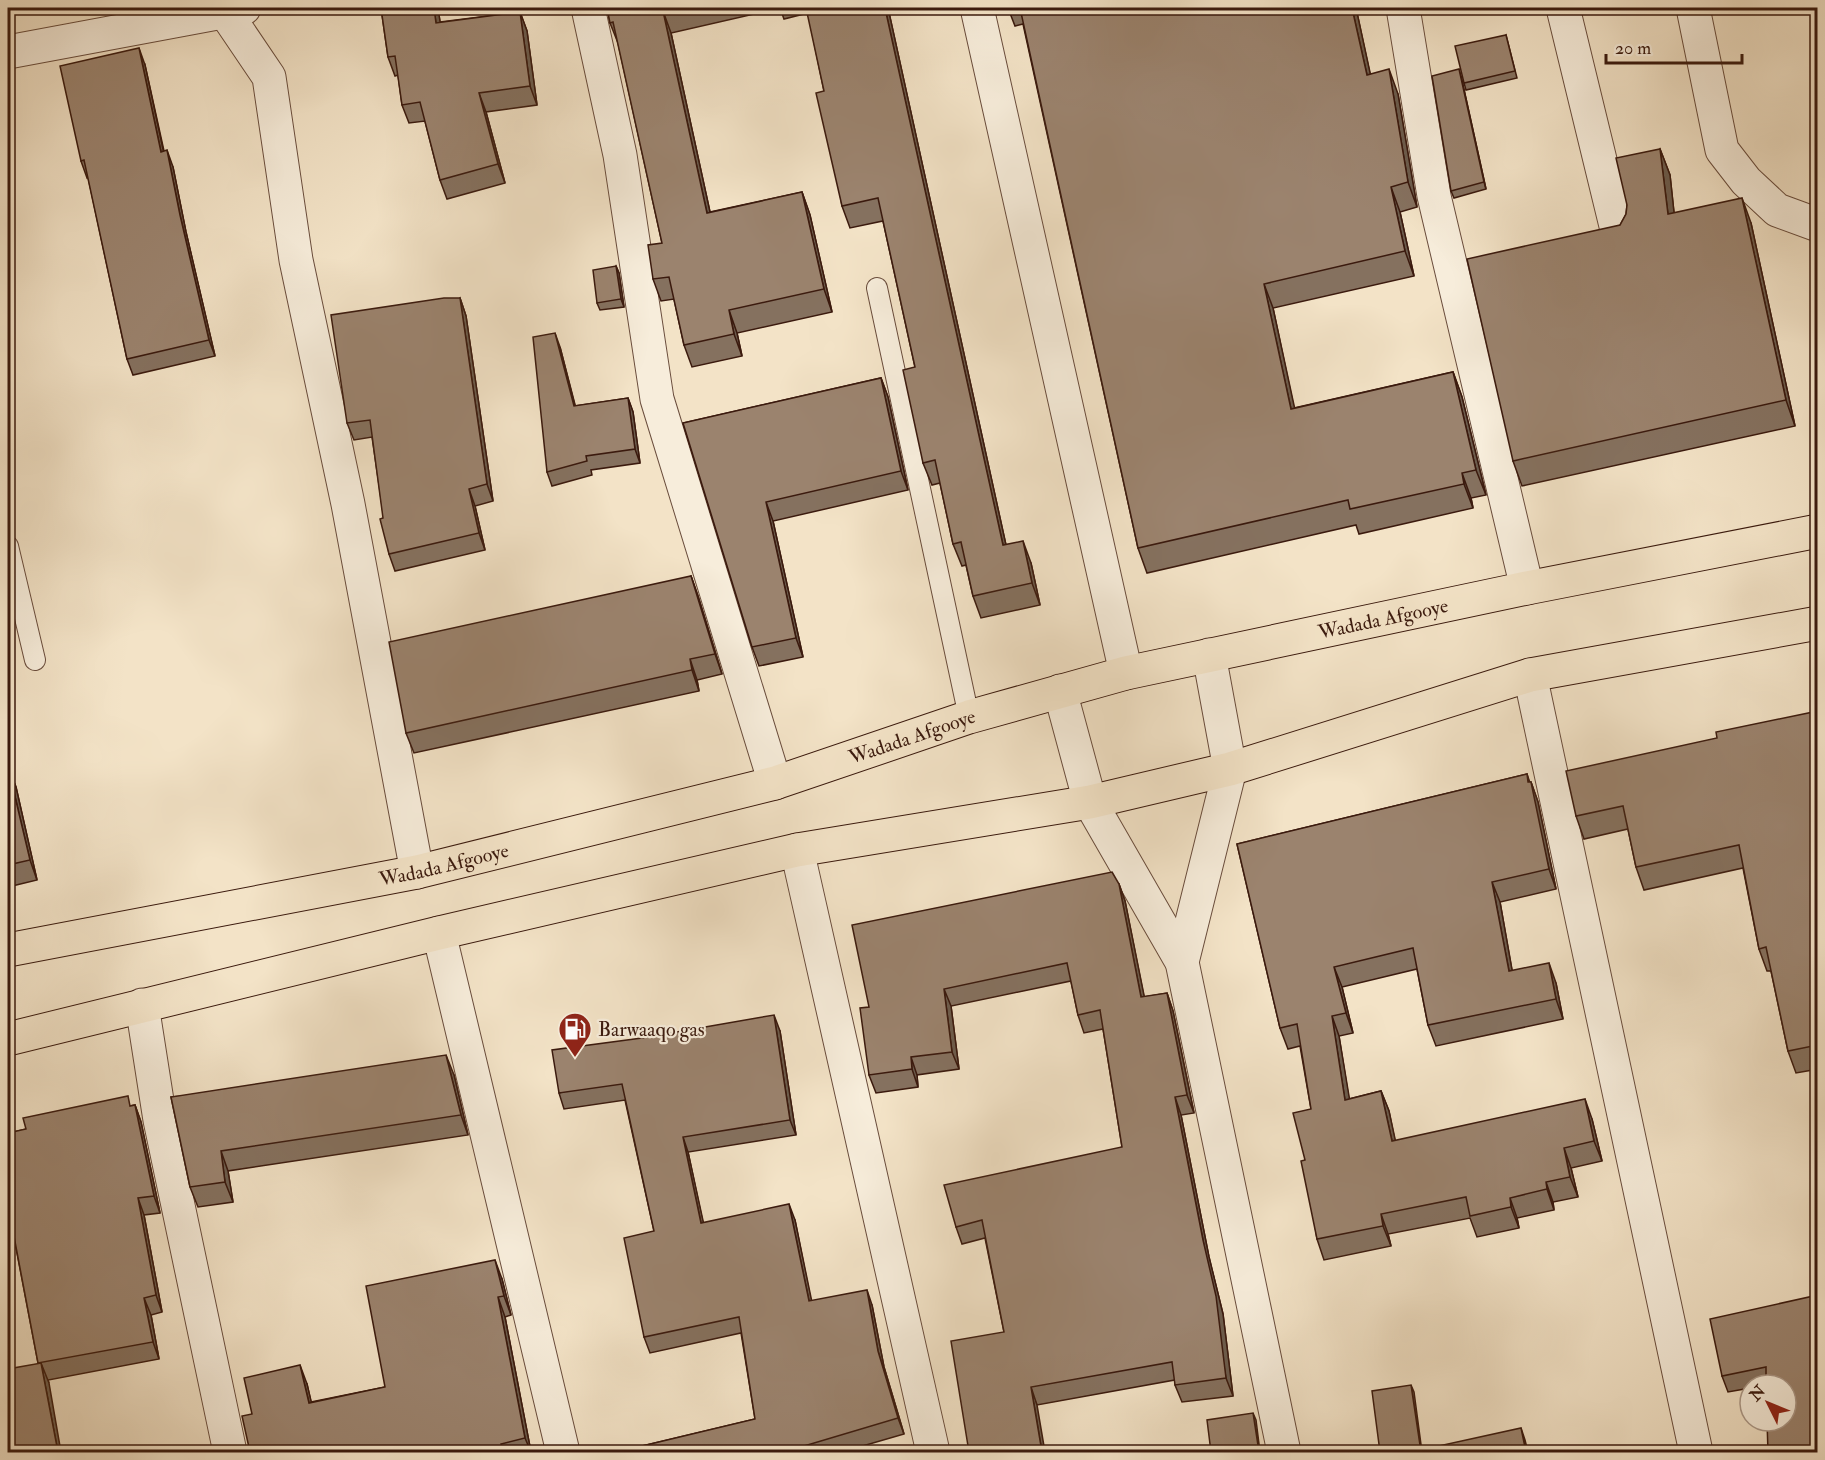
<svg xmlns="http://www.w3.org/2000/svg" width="1825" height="1460" font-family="'IM FELL Double Pica',serif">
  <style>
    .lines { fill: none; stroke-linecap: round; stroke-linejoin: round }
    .service-casing { stroke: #694c3c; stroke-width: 22 }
    .minor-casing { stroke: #694c3c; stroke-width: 35 }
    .tertiary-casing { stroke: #694c3c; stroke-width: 35 }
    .trunk-casing { stroke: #3b1a0e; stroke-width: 35 }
    .service { stroke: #f7eddb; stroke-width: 20 }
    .minor { stroke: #f7eddb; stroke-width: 33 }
    .tertiary { stroke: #f7eddb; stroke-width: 33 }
    .trunk { stroke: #f3e3c7; stroke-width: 33 }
    .wall { fill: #85715f; stroke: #3b1a0e; stroke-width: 1.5 }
    .shaded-wall { fill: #6c5c4d; stroke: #3b1a0e; stroke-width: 1.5 }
    .building { fill: #9b836e; stroke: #3b1a0e; stroke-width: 1.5 }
    .labels { text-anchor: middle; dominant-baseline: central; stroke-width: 4.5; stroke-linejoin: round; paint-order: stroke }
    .street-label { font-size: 20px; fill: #3b1a0e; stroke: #f7eddb }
    .poi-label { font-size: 20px; fill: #3b1a0e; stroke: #f7eddb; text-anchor: start }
  </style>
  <rect width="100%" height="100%" fill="#f3e3c7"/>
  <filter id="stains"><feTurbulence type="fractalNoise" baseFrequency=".00333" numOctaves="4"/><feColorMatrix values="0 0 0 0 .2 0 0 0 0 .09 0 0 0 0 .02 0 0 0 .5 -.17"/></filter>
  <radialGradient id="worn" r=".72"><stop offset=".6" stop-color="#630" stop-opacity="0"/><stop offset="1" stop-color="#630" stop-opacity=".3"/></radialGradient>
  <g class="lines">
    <defs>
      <g id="service">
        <path d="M 877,288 L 969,717"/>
        <path d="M 8,546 L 35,660"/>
      </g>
      <g id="minor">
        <path d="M 588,8 L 620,155 L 657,399 L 775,783"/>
        <path d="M 1403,8 L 1434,196 L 1527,588"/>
        <path d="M 1563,8 L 1618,234"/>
        <path d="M 1693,8 L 1722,150 L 1746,181 L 1777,210 L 1818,225"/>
        <path d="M 225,12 L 269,77 L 296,260 L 348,504 L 417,872"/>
        <path d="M 8,52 L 244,8"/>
        <path d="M 1530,675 L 1696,1452"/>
        <path d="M 1060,691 L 1090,802 L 1182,962 L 1284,1452"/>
        <path d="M 797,850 L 933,1452"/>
        <path d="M 439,933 L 563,1452"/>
        <path d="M 1182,962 L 1230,769 L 1209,655"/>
        <path d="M 142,1005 L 160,1120 L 230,1452"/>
      </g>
      <path id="tertiary" d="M 977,8 L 1126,673"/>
      <g id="trunk">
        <path id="s1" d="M 8,950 L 417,872 L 775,783 L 969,717 L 1126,673 L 1527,588 L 1818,531"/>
        <path d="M 8,1039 L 439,933 L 797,850 L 1090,802 L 1230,769 L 1530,675 L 1818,623"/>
      </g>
    </defs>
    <use href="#service" class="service-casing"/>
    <use href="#minor" class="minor-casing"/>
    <use href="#tertiary" class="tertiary-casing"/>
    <use href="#trunk" class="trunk-casing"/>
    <use href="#service" class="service"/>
    <use href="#minor" class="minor"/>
    <use href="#tertiary" class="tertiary"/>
    <use href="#trunk" class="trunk"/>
  </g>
  <g class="wall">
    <path d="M 381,8 L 438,8 L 440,22 L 520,12 L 527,31 L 537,105 L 486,112 L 505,183 L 447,199 L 440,180 L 425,121 L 409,123 L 402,105 L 398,75 L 395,76 L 388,57 Z"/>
    <path d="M 607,8 L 888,8 L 1006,545 L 1031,563 L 1040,605 L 981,618 L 973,596 L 966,565 L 962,566 L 953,544 L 940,483 L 932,485 L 923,463 L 915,367 L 883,221 L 850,228 L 842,206 L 824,91 L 808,13 L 784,19 L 780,8 L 671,33 L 710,212 L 802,192 L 810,215 L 832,312 L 737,333 L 742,356 L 692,367 L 684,345 L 674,299 L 661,301 L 653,279 L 662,243 L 618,43 L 610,23 Z"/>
    <path d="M 1008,8 L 1356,8 L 1370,74 L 1398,94 L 1417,207 L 1400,212 L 1414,276 L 1273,308 L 1294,408 L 1453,372 L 1462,397 L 1486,495 L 1471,498 L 1473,508 L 1359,534 L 1356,525 L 1147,573 L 1138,548 L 1023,24 L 1015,26 Z"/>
    <path d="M 1506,35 L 1517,78 L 1466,90 L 1464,83 Z"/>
    <path d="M 145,65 L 164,151 L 173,167 L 186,232 L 215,356 L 133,375 L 127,359 L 88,177 L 87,178 L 81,161 Z"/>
    <path d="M 1461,76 L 1486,189 L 1454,198 L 1451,191 Z"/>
    <path d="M 1660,149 L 1670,175 L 1674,213 L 1751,223 L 1795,426 L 1522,486 L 1513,461 L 1620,225 L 1626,214 L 1627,205 Z"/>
    <path d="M 616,266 L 619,273 L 624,307 L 600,310 L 597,303 Z"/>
    <path d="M 460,298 L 466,316 L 493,501 L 475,506 L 485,550 L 395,571 L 389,554 L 372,437 L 354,440 L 347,423 Z"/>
    <path d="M 560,347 L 575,406 L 628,398 L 633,412 L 640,463 L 591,470 L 592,475 L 552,486 L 547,472 Z"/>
    <path d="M 881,378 L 888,397 L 908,490 L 773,521 L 803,657 L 759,666 L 752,647 L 683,423 Z"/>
    <path d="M 691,576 L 698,596 L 722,674 L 697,680 L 699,691 L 414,753 L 406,733 Z"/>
    <path d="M 1818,711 L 1818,1069 L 1796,1073 L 1788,1051 L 1771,971 L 1767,971 L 1759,949 L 1743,868 L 1644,890 L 1636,867 L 1628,829 L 1584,839 L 1576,816 Z"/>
    <path d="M 8,767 L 16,787 L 37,880 L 8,887 Z"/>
    <path d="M 1527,774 L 1529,782 L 1531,782 L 1538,802 L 1556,889 L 1500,902 L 1512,971 L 1556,983 L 1563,1019 L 1436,1046 L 1428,1025 L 1417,969 L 1342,987 L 1353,1033 L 1339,1036 L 1349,1099 L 1381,1091 L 1389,1111 L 1395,1141 L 1592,1119 L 1602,1161 L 1571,1168 L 1578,1197 L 1553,1202 L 1554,1210 L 1517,1218 L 1519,1228 L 1477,1237 L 1470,1218 L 1388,1234 L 1391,1246 L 1324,1260 L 1317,1239 L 1305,1160 L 1311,1109 L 1300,1046 L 1288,1049 L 1280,1028 L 1237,844 Z"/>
    <path d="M 1119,884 L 1125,901 L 1144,997 L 1167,993 L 1173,1011 L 1194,1113 L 1181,1115 L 1209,1257 L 1223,1314 L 1233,1396 L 1182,1402 L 1175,1385 L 1175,1380 L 1037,1405 L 1004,1332 L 985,1238 L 962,1244 L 956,1227 L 1122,1147 L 1103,1029 L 1084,1033 L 1078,1015 L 1071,981 L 951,1006 L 959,1069 L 917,1075 L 918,1087 L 876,1093 L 869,1075 L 869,1007 Z"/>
    <path d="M 780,1031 L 796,1135 L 688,1152 L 703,1223 L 795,1220 L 811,1301 L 872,1305 L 884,1367 L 904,1434 L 842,1452 L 617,1452 L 755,1419 L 741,1333 L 650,1353 L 644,1337 L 654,1231 L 625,1100 L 564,1109 L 559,1093 Z"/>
    <path d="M 454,1075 L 468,1135 L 228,1171 L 233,1202 L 198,1207 L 190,1187 L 171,1097 Z"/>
    <path d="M 135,1105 L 141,1122 L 160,1213 L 144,1215 L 162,1312 L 151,1315 L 159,1359 L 48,1380 L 49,1383 L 38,1363 L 12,1227 L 9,1228 L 8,1225 L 8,1133 Z"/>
    <path d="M 502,1279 L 511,1315 L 505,1317 L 531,1452 L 250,1452 L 252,1414 L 307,1384 L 311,1402 L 385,1387 Z"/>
    <path d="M 1818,1295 L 1766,1384 L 1750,1385 L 1750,1388 L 1728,1392 L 1722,1376 Z"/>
  </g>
  <g class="shaded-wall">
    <path d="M 434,8 L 438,8 L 443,42 L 436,23 Z"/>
    <path d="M 885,8 L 888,8 L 1011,568 L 1003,545 Z"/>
    <path d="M 1352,8 L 1356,8 L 1376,100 L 1367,75 Z"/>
    <path d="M 663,11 L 671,33 L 715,235 L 707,213 Z"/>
    <path d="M 520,12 L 527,31 L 537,105 L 530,86 Z"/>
    <path d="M 139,48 L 145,65 L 167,168 L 161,152 Z"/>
    <path d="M 1389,69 L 1398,94 L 1417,207 L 1408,182 Z"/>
    <path d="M 1459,69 L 1461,76 L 1486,189 L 1484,182 Z"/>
    <path d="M 479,93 L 486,112 L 505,183 L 498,164 Z"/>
    <path d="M 1660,149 L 1670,175 L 1677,240 L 1668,214 Z"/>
    <path d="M 167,150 L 173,167 L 186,232 L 215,356 L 209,340 L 180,215 Z"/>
    <path d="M 1391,187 L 1400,212 L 1414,276 L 1405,251 Z"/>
    <path d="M 802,192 L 810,215 L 832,312 L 824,289 Z"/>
    <path d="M 1742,198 L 1751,223 L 1795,426 L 1786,400 Z"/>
    <path d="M 616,266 L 619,273 L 624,307 L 621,299 Z"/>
    <path d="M 1264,284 L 1273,308 L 1300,433 L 1291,409 Z"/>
    <path d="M 460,298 L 466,316 L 493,501 L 487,484 Z"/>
    <path d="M 729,310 L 737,333 L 742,356 L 734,334 Z"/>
    <path d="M 555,333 L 560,347 L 579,420 L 574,406 Z"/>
    <path d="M 1453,372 L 1462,397 L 1486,495 L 1476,470 Z"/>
    <path d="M 881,378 L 888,397 L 908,490 L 901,471 Z"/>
    <path d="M 628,398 L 633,412 L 640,463 L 635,449 Z"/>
    <path d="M 1462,473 L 1471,498 L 1473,508 L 1464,484 Z"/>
    <path d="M 469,489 L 475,506 L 485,550 L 479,533 Z"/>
    <path d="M 766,502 L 773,521 L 803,657 L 796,638 Z"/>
    <path d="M 1023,541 L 1031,563 L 1040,605 L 1032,583 Z"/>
    <path d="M 691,576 L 698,596 L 722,674 L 715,654 Z"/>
    <path d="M 690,659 L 697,680 L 699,691 L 692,670 Z"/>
    <path d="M 8,767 L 16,787 L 37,880 L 30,860 Z"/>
    <path d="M 1527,774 L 1532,789 L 1531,782 L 1538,802 L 1556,889 L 1549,869 Z"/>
    <path d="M 1492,882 L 1500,902 L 1516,992 L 1509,971 Z"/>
    <path d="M 1119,884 L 1125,901 L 1148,1015 L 1141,997 Z"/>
    <path d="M 1549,963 L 1556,983 L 1563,1019 L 1556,999 Z"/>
    <path d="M 1334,967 L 1342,987 L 1353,1033 L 1346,1013 Z"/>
    <path d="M 944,989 L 951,1006 L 959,1069 L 952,1052 Z"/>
    <path d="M 1167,993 L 1173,1011 L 1194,1113 L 1187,1095 Z"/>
    <path d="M 774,1015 L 780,1031 L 796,1135 L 790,1120 Z"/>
    <path d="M 1332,1016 L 1339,1036 L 1353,1120 L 1345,1100 Z"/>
    <path d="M 446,1055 L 454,1075 L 468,1135 L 461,1115 Z"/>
    <path d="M 911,1057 L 917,1075 L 918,1087 L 912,1069 Z"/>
    <path d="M 1381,1091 L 1389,1111 L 1400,1162 L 1392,1141 Z"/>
    <path d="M 1175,1097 L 1181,1115 L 1209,1257 L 1223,1314 L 1233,1396 L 1226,1378 L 1203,1240 Z"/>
    <path d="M 1585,1099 L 1592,1119 L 1602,1161 L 1594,1141 Z"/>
    <path d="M 135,1105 L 141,1122 L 160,1213 L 154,1196 Z"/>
    <path d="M 683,1137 L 688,1152 L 707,1239 L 701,1223 Z"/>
    <path d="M 1564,1148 L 1571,1168 L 1578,1197 L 1570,1177 Z"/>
    <path d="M 221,1151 L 228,1171 L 233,1202 L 225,1182 Z"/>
    <path d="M 1546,1182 L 1553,1202 L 1554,1210 L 1547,1189 Z"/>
    <path d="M 138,1198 L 144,1215 L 162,1312 L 156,1295 Z"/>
    <path d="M 1510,1198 L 1517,1218 L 1519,1228 L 1511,1207 Z"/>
    <path d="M 789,1204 L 795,1220 L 815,1317 L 809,1301 Z"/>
    <path d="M 1381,1214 L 1388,1234 L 1391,1246 L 1383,1226 Z"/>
    <path d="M 495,1260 L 502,1279 L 511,1315 L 504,1296 Z"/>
    <path d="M 867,1290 L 872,1305 L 884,1367 L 904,1434 L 898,1418 L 878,1351 Z"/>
    <path d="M 498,1297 L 505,1317 L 531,1452 L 525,1438 Z"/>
    <path d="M 144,1298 L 151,1315 L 159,1359 L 153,1342 Z"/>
    <path d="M 41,1363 L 49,1383 L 61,1452 L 58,1452 Z"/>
    <path d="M 300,1365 L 307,1384 L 316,1422 L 309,1403 Z"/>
    <path d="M 1411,1385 L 1414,1392 L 1422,1452 L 1421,1452 Z"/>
    <path d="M 1031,1387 L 1037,1405 L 1045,1452 L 1042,1452 Z"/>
    <path d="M 1253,1413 L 1256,1420 L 1260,1452 L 1259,1452 Z"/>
    <path d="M 1521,1428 L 1525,1440 L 1528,1452 L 1526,1452 Z"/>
  </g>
  <g class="building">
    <path d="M 381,8 L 434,8 L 436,23 L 520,12 L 530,86 L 479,93 L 498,164 L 440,180 L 420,102 L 402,105 L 395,56 L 388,57 Z"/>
    <path d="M 607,8 L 677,8 L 663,11 L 707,213 L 802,192 L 824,289 L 729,310 L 734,334 L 684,345 L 669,277 L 653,279 L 648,245 L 662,243 L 613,22 L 610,23 Z"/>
    <path d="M 806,8 L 885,8 L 1003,545 L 1023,541 L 1032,583 L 973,596 L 961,542 L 953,544 L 935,460 L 923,463 L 903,370 L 915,367 L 878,198 L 842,206 L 816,93 L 824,91 Z"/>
    <path d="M 1020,8 L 1352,8 L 1367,75 L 1389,69 L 1408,182 L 1391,187 L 1405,251 L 1264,284 L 1291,409 L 1453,372 L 1476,470 L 1462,473 L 1464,484 L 1350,509 L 1348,500 L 1138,548 Z"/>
    <path d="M 1506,35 L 1515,71 L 1464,83 L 1455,46 Z"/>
    <path d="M 139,48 L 161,152 L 167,150 L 180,215 L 209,340 L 127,359 L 84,160 L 81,161 L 60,66 Z"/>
    <path d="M 1459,69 L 1484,182 L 1451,191 L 1432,76 Z"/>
    <path d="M 1660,149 L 1668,214 L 1742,198 L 1786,400 L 1513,461 L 1467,259 L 1620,225 L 1626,214 L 1627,205 L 1616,158 Z"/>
    <path d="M 616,266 L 621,299 L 597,303 L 593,270 Z"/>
    <path d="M 444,298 L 460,298 L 487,484 L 469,489 L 479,533 L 389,554 L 380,519 L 383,518 L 370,420 L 347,423 L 331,315 Z"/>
    <path d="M 555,333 L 574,406 L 628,398 L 635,449 L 586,456 L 587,461 L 547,472 L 533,337 Z"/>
    <path d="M 881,378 L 901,471 L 766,502 L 796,638 L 752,647 L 683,423 Z"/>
    <path d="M 691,576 L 715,654 L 690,659 L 692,670 L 406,733 L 389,642 Z"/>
    <path d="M 1818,711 L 1818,1045 L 1788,1051 L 1766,947 L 1759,949 L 1739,845 L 1636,867 L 1623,806 L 1576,816 L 1566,771 L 1717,738 L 1716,732 Z"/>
    <path d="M 8,767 L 30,860 L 8,865 Z"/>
    <path d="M 1527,774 L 1528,782 L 1531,782 L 1549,869 L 1492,882 L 1509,971 L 1549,963 L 1556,999 L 1428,1025 L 1413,948 L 1334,967 L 1346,1013 L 1332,1016 L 1345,1100 L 1381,1091 L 1392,1141 L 1585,1099 L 1594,1141 L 1564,1148 L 1570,1177 L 1546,1182 L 1547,1189 L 1510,1198 L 1511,1207 L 1470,1216 L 1466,1197 L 1381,1214 L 1383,1226 L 1317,1239 L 1301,1161 L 1305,1160 L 1293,1113 L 1311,1109 L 1297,1024 L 1280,1028 L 1237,844 Z"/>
    <path d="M 1112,872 L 1119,884 L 1141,997 L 1167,993 L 1187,1095 L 1175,1097 L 1203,1240 L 1216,1296 L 1226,1378 L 1175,1385 L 1172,1362 L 1031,1387 L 1042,1452 L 969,1452 L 951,1341 L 1004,1332 L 982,1220 L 956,1227 L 944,1185 L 1122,1147 L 1100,1010 L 1078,1015 L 1067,963 L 944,989 L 952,1052 L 911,1057 L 912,1069 L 869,1075 L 860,1008 L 869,1007 L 852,925 Z"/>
    <path d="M 774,1015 L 790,1120 L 683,1137 L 701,1223 L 789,1204 L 809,1301 L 867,1290 L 878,1351 L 898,1418 L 784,1452 L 617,1452 L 755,1419 L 739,1317 L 644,1337 L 624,1238 L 654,1231 L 622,1084 L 559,1093 L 552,1050 L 642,1038 Z"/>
    <path d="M 446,1055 L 461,1115 L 221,1151 L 225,1182 L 190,1187 L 171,1097 Z"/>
    <path d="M 128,1096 L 130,1106 L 135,1105 L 154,1196 L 138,1198 L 156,1295 L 144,1298 L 153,1342 L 38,1363 L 9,1210 L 8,1210 L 8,1133 L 26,1129 L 23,1118 Z"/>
    <path d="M 495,1260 L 504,1296 L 498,1297 L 525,1438 L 501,1444 L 504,1452 L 250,1452 L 242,1416 L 252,1414 L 244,1378 L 300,1365 L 309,1403 L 385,1387 L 366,1286 Z"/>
    <path d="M 1818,1295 L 1818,1452 L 1768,1452 L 1767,1421 L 1786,1421 L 1786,1385 L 1766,1385 L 1766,1367 L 1722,1376 L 1710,1319 Z"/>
    <path d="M 41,1363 L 58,1452 L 8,1452 L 8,1369 Z"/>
    <path d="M 1411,1385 L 1421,1452 L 1380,1452 L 1372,1391 Z"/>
    <path d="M 1253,1413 L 1259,1452 L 1211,1452 L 1207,1420 Z"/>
    <path d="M 1521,1428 L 1526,1452 L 1435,1452 L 1434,1447 Z"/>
  </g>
  <defs>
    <symbol id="fuel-pin" viewBox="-11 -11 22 30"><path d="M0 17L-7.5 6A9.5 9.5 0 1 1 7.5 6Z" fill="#8f2418" stroke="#f7eddb"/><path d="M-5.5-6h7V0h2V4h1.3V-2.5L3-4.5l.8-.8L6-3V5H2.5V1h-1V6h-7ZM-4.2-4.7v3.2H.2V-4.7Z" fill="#fff"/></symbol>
  </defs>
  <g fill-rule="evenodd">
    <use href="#fuel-pin" x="556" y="1010" width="38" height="52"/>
  </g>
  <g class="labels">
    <g class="street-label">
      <text stroke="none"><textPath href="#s1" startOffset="1416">Wadada Afgooye</textPath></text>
      <text stroke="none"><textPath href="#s1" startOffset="930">Wadada Afgooye</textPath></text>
      <text stroke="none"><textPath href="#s1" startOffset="444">Wadada Afgooye</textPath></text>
    </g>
    <g class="poi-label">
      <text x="598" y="1029">Barwaaqo gas</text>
    </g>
  </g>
  <rect width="1825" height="1460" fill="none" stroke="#f3e3c7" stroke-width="30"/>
  <rect x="9" y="9" width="1807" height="1442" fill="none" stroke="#3b1a0e" stroke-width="3"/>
  <rect x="15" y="15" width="1795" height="1430" fill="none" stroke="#3b1a0e" stroke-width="1.5"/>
  <g transform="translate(1768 1403) rotate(313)"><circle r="28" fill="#f7eddb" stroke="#ac9989" stroke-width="1.5"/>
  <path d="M0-4.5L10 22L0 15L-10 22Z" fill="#8f2418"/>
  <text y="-9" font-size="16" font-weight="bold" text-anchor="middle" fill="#3b1a0e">N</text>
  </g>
  <path d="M1606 54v9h136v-9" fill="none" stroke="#3b1a0e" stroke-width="3"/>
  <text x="1615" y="54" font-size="18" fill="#3b1a0e" stroke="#f7eddb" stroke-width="4.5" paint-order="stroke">20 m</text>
  <rect width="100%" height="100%" filter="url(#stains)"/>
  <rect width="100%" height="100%" fill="url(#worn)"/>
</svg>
